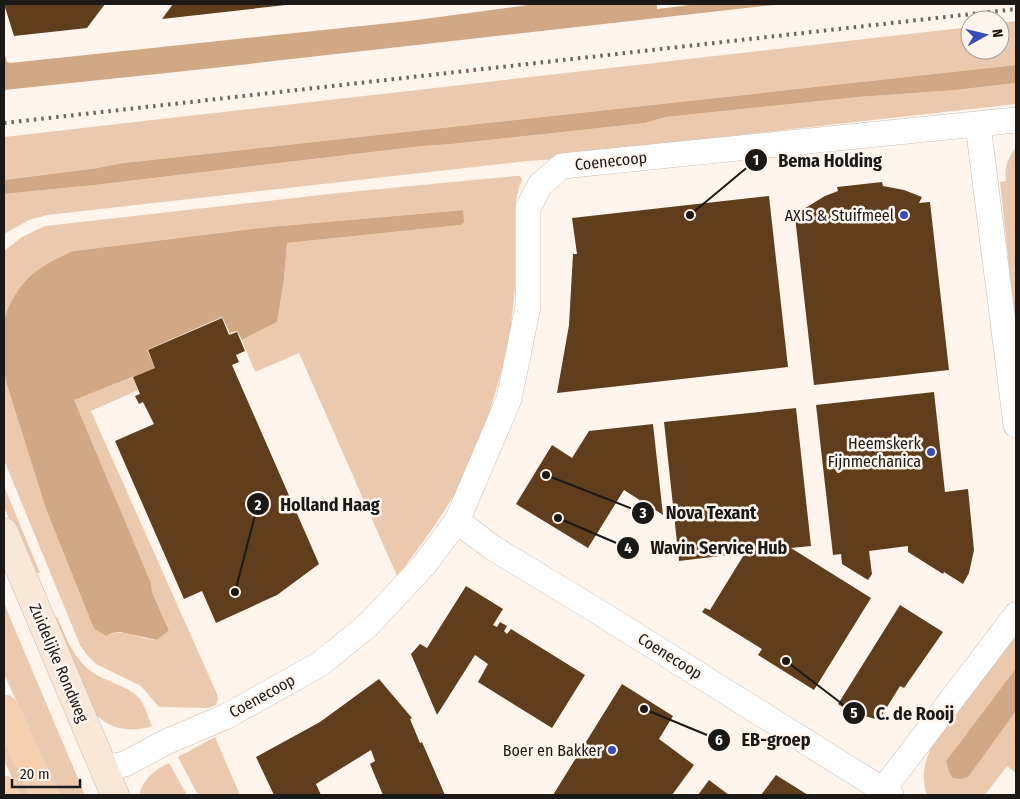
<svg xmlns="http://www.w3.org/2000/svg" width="1020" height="799" font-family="'Fira Sans Condensed',sans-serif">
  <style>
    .green { fill: #ebc9ae }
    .water { fill: #d1a886 }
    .building { fill: #5f3d1d }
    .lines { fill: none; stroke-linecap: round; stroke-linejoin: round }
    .street-casing { stroke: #c6bcb5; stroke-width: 26 }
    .secondary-casing { stroke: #c6bcb5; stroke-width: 29 }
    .primary-casing { stroke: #d6d5d5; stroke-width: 29 }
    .street { stroke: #fff; stroke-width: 25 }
    .secondary { stroke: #f9e7d8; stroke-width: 28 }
    .primary { stroke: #f4d0b1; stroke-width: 28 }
    .rail { stroke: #6d6762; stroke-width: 4; stroke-dasharray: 2.5 5; stroke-linecap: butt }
    .poi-dot { fill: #3a4bbe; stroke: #fff5ed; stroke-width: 2 }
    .labels { text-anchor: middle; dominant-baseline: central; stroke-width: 5; stroke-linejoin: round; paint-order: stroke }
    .street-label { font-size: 16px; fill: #1c1816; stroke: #fff5ed }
    .poi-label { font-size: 16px; fill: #1c1816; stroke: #fff5ed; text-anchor: end }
    .leader { fill: none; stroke: #1c1816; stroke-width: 2 }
    .callout-dot { fill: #1c1816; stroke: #fff5ed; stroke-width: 2 }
    .mark-label { font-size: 15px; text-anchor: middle; font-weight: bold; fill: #fff }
    .callout-label { font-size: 18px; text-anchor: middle; font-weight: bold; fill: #1c1816; stroke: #fff5ed; stroke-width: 5; stroke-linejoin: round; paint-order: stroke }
  </style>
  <rect width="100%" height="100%" fill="#fff5ed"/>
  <g class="green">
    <path d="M 1016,21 L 1016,65 L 123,163 L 97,168 L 4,180 L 4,137 L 970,27 L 970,50 L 1000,50 L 1000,23 Z"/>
    <path d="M 1016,83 L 1016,104 L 739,135 L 576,158 L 527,161 L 47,215 L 29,220 L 4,234 L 4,194 L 95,185 L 423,146 L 452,144 L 645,123 L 666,117 L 859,97 L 956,90 Z"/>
    <path d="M 1016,147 L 1016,331 L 1000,182 L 1006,181 C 1004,168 1008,158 1016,147 Z"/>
    <path d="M 516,176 L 520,176 L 522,180 C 511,205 517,225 517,251 C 516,272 515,294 512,316 C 510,341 504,366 496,390 C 489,414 482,439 472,462 C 452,503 425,541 397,576 L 299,353 L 255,372 L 242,340 L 277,322 L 284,280 L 287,243 L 461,225 L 463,210 L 269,227 L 73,251 L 8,310 L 4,324 L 4,251 L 22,237 L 45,226 L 339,193 Z"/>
    <path d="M 4,370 L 6,382 L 46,509 L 94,629 L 106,636 C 123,627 139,640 157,640 L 169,629 L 152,592 L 151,583 L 73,400 L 133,377 L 138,390 L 91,411 L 217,694 L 218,699 L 216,705 L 208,708 L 159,707 L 141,686 L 96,664 L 87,655 L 80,645 L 4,460 Z"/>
    <path d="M 4,486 L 40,573 L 33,573 L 30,568 L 4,507 Z"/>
    <path d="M 4,602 L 8,613 L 85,795 L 60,795 L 4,674 Z"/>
    <path d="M 57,617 C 66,637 73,658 92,672 C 106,682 127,685 139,698 C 145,705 148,717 152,726 C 128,734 102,728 89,705 C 83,695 79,684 75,673 C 67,656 59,638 52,621 Z"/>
    <path d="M 1016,634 L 1016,668 L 946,761 L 998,735 L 1016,711 L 1016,773 L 1007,766 L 985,795 L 927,795 C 921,777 924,764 931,748 Z"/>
    <path d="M 215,737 L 240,795 L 198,795 L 178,757 Z"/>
    <path d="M 4,738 L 31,795 L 20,795 L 18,791 L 4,760 Z"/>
    <path d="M 169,763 L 187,795 L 139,795 C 144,778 154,770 169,763 Z"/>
  </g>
  <g class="water">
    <path d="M 536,4 L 657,4 L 657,9 L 698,4 L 782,4 L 186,71 L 4,90 L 4,52 L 7,62 L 10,63 L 409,21 Z"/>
    <path d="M 1016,65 L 1016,83 L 956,90 L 859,97 L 666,117 L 645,123 L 452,144 L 423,146 L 95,185 L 4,194 L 4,180 L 97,168 L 123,163 Z"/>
    <path d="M 463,210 L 464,222 L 461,225 L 287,243 L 284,280 L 277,322 L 242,340 L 237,331 L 230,333 L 222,317 L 147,350 L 155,368 L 74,400 L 151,583 L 152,592 L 169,630 L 157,640 L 120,632 L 112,633 L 106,636 L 94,629 L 46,509 L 6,382 C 3,364 1,342 4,324 C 6,306 21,283 35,272 C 47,263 60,257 73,251 L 269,227 Z"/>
    <path d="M 1016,668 L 1016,711 L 968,777 L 961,779 L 953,778 L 949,772 L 946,761 Z"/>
  </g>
  <g class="building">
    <path d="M 4,4 L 105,4 L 87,28 L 14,36 Z"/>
    <path d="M 173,4 L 286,4 L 286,5 L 162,19 Z"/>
    <path d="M 882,182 L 883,186 L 904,190 L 922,197 L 919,203 L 930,202 L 949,370 L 814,385 L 795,217 L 806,216 L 802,210 L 825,196 L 838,191 L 837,187 Z"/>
    <path d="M 769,196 L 788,367 L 557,393 L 569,325 L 573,254 L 577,254 L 572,218 Z"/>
    <path d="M 222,318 L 229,335 L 237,332 L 245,351 L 236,355 L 239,362 L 232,365 L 319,564 L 277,595 L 216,623 L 202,591 L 184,599 L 115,441 L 154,424 L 143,402 L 139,404 L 135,396 L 140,394 L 133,377 L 155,368 L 148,350 Z"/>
    <path d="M 934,392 L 945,492 L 968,489 L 974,550 L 969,573 L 963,584 L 944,572 L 943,574 L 908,552 L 908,546 L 869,551 L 872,574 L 868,580 L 842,564 L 841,554 L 833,555 L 816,405 Z"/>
    <path d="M 796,408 L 811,546 L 791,548 L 871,598 L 814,690 L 758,655 L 762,649 L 702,612 L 705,608 L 710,610 L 745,553 L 679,561 L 664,422 Z"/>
    <path d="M 653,424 L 663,515 L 624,490 L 588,548 L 516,504 L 552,445 L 572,458 L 589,431 Z"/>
    <path d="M 466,586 L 503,609 L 493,625 L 497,627 L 500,622 L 507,626 L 504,631 L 507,634 L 511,629 L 585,675 L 552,728 L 478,682 L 488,664 L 475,655 L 437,715 L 411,654 L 420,644 L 427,648 Z"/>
    <path d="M 900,605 L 943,632 L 904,688 L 900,686 L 879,720 L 861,715 L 855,710 L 853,714 L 838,704 Z"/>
    <path d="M 379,679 L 412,718 L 410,719 L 420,743 L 422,742 L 445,795 L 383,795 L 370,764 L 375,761 L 371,750 L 316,784 L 321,795 L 274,795 L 256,757 L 320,722 Z"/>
    <path d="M 622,684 L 673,716 L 659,739 L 694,765 L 672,795 L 553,795 Z"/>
    <path d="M 720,740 L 726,745 L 720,753 L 713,748 Z"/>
    <path d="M 776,775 L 808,795 L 761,795 Z"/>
    <path d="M 709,780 L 729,795 L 698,795 Z"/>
  </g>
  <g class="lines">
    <defs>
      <g id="street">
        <path d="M 978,125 L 1016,425"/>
        <path d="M 457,521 L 509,399 L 528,306 L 528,208 L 540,185 L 562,166 L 1016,120"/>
        <path d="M 103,768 L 125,764 L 166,742 L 227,716 L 320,664 L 368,625 L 424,565 L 457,521 L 493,548 L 597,611 L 891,795"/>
        <path d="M 879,795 L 1016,615"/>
      </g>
      <path id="secondary" d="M 4,532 L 115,795"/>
      <g id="primary">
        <path d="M 4,709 L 45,795"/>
        <path d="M 4,790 L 6,795"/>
      </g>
    </defs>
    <use href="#street" class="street-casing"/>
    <use href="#secondary" class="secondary-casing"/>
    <use href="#primary" class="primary-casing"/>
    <use href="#street" class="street"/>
    <use href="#secondary" class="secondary"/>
    <use href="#primary" class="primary"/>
    <path class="rail" d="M 4,123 L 1016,9"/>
  </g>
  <g class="poi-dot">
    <circle cx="904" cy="215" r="5"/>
    <circle cx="931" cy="452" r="5"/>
    <circle cx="612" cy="750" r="5"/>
  </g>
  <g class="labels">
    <g class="street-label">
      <text transform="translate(611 161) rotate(-6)">Coenecoop</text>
      <text transform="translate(670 656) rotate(32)">Coenecoop</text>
      <text transform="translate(59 663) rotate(67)">Zuidelijke Rondweg</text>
      <text transform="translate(262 696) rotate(-29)">Coenecoop</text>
    </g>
    <g class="poi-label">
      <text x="894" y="215">AXIS &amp; Stuifmeel</text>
      <text x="921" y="443">Heemskerk<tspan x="921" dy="18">Fijnmechanica</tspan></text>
      <text x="602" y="750">Boer en Bakker</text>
    </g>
  </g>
  <path class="leader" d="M690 215L756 160M235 592L258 504M546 475L643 513M558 518L628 548M786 661L854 713M644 709L719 740"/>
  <g class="callout-dot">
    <circle cx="690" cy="215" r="5"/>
    <circle cx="235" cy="592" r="5"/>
    <circle cx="546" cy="475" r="5"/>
    <circle cx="558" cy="518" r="5"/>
    <circle cx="786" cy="661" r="5"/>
    <circle cx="644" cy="709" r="5"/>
    <circle cx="756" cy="160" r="12"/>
    <circle cx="258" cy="504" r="12"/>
    <circle cx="643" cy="513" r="12"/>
    <circle cx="628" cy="548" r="12"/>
    <circle cx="854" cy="713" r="12"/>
    <circle cx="719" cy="740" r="12"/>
  </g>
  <g class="mark-label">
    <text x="756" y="165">1</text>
    <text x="258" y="510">2</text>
    <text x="643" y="518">3</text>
    <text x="628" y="553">4</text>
    <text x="854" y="718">5</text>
    <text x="719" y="745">6</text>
  </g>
  <g class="callout-label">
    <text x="830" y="167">Bema Holding</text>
    <text x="330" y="511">Holland Haag</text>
    <text x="711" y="519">Nova Texant</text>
    <text x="719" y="554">Wavin Service Hub</text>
    <text x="915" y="720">C. de Rooij</text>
    <text x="776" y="746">EB-groep</text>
  </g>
  <rect width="1020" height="799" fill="none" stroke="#1c1816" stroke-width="10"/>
  <g transform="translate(985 35) rotate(82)"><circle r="24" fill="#fff5ed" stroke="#a49d97"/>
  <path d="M0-4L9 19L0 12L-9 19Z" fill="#3a4bbe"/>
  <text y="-8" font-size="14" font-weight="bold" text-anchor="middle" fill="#1c1816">N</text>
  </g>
  <path d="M12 779v8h68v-8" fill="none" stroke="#1c1816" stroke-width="2.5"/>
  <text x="20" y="779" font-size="15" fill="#1c1816" stroke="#fff5ed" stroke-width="4" paint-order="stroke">20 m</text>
</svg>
